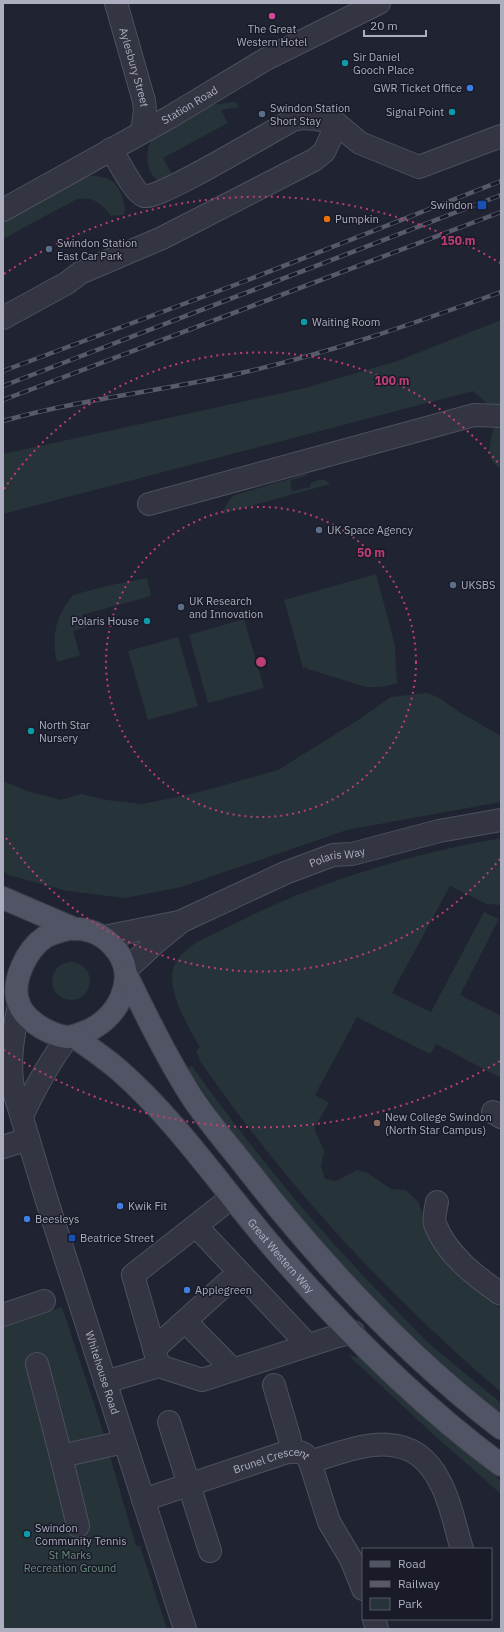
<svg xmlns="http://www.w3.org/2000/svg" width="504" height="1632" font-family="'IBM Plex Sans',sans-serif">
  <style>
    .green { fill: #263338 }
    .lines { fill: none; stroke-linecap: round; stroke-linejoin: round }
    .minor-casing { stroke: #4e505f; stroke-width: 24 }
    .major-casing { stroke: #3d3f4d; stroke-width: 24 }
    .minor { stroke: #333543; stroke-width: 22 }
    .major { stroke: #515464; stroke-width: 22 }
    .rail-casing { stroke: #585a6c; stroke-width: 4.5 }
    .rail { stroke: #191b28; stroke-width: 3; stroke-dasharray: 9; stroke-linecap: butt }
    .ring { fill: none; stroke: #bd3e74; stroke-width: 2; stroke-dasharray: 2 4 }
    .hotel-dot { fill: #d1479c; stroke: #191b28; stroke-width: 1.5 }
    .culture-dot { fill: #0f9aa8; stroke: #191b28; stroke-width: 1.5 }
    .shop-dot { fill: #3f7fe0; stroke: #191b28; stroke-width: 1.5 }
    .service-dot { fill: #5c6f8a; stroke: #191b28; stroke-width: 1.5 }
    .transit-dot { fill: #1a4fb4; stroke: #191b28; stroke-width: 1.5 }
    .food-dot { fill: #e8710a; stroke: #191b28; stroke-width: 1.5 }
    .education-dot { fill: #8d6e63; stroke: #191b28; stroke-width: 1.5 }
    .labels { text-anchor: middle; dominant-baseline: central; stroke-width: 3; stroke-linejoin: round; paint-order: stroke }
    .poi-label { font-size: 11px; fill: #adafc1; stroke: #191b28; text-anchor: start }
    .street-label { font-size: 11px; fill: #adafc1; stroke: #191b28 }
    .park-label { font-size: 11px; fill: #688e7b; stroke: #191b28 }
    .centre { fill: #bd3e74; stroke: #191b28; stroke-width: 2 }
    .ring-label { font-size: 12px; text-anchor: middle; font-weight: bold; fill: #bd3e74; stroke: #191b28; stroke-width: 3; stroke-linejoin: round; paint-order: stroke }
  </style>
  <rect width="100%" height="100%" fill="#202332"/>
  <g class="green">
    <path d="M 236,102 L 239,107 L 221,110 L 228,123 L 163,158 L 174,178 C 171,179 167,180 164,181 C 145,182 143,148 154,136 L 208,105 Z"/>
    <path d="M 90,176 C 107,176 116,180 122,196 C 124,202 126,208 124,215 L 111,216 C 101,203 92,195 75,200 L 3,239 L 3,218 L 80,177 Z"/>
    <path d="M 501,320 L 501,469 C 476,453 502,430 491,409 C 487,402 478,396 473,391 L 3,514 L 3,454 L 305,388 L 397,361 Z"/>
    <path d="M 306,474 L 308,475 L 290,481 L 292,491 L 310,487 L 311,483 C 318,480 324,477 330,484 L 222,514 L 229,500 L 235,495 Z"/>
    <path d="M 376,574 L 395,645 L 397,684 L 380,687 L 366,687 L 308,669 L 307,667 L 303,668 L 284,600 Z"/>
    <path d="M 147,578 L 151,596 L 82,615 L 86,627 L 73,631 L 80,655 L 57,662 C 51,635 56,616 73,595 L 106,586 Z"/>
    <path d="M 244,619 L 264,688 L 208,703 L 189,635 Z"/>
    <path d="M 178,637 L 198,706 L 148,720 L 128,651 Z"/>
    <path d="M 427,693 L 438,697 L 461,713 L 501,736 L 501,802 L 347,830 L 181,887 L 125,898 L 67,891 L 9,875 L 3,871 L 3,781 L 27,791 L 61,800 L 81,794 L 107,800 L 142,804 L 192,794 L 278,770 L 358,720 L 391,697 Z"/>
    <path d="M 501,838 L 501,905 L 487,904 L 450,886 L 392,993 L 431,1012 L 484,912 L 499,919 L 460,995 L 501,1016 L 501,1078 L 436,1044 L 430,1054 L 357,1017 L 315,1095 L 329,1103 L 314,1128 L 324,1151 L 321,1166 L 325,1179 L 336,1181 L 357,1170 L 366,1172 L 391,1189 L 406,1190 L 419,1203 L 426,1227 L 487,1294 L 495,1305 L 501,1309 L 501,1392 C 387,1295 285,1184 200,1061 L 196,1051 L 200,1047 C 189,1028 165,989 174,966 C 178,955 188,949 197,942 C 235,924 274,903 313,889 C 374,866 437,849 501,838 Z"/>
    <circle cx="71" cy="981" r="19"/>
    <path d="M 192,1066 C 247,1143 306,1216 371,1284 C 392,1305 412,1327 433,1347 C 455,1366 479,1384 501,1403 L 501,1415 C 432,1355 363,1293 304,1223 C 262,1174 223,1122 187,1068 Z"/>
    <path d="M 62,1307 L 101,1425 L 136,1546 L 140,1546 L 167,1629 L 3,1629 L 3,1326 Z"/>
    <path d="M 348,1355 L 361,1358 L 427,1419 L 501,1481 L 501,1494 L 433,1434 Z"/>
  </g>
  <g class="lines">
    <defs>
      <g id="minor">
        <path id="s1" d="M 116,3 L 144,101 L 145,111 L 142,132"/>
        <path d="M 111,149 C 118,160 134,193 144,196 C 157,201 273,130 293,120 L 303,118 L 317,119 L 337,124 L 360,143 L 419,167 L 501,136"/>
        <path id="s2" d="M 3,210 L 170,117 L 266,59 L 379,3"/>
        <path d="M 3,318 L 67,283 L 80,273 L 162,238 L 314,160 L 324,152 L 337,124"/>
        <path d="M 149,504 L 474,415 L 501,416"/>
        <path d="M 104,937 L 179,922"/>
        <path id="s3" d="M 126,970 L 155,943 L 182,921 L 285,873 L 333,855 L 352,854 L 439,831 L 501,820"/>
        <path id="s4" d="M 19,1004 C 14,1032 8,1059 13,1088 L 47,1201 L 185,1629"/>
        <path d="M 493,1112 L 501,1117"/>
        <path d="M 22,1116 C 35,1088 49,1062 68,1037"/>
        <path d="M 3,1147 L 28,1139"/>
        <path d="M 437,1202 C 436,1208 433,1218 435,1224 C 446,1254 476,1277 501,1294"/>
        <path d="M 196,1226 L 308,1345"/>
        <path d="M 3,1315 L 44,1301"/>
        <path d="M 185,1321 L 233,1370"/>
        <path d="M 154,1349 L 238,1273"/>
        <path d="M 37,1364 L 61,1456"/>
        <path d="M 159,1366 L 133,1275 L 231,1198"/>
        <path d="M 105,1382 L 159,1366 L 202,1380 L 331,1338 L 353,1332"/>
        <path d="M 274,1385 L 290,1440 L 291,1452"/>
        <path d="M 169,1422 L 210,1551"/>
        <path d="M 310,1462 C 358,1447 411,1424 440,1482 C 451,1502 455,1527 462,1549"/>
        <path id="s5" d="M 143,1500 L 284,1453 C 296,1451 305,1450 310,1462 L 329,1522 L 351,1559 L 363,1589"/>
        <path d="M 78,1526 L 61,1456 L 124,1442"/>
        <path d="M 374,1619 L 377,1629"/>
      </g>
      <g id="major">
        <path d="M 3,898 L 75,929"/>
        <path d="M 68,929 C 86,928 100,932 112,945 C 142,975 118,1022 82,1033 C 77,1035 72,1037 67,1037 C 58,1036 49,1032 42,1028 C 33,1023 22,1013 19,1004 C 10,982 27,949 45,937 C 52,933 60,931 68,929 Z"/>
        <path d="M 127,976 C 146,1015 165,1054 188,1091 C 205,1119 228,1144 248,1170 C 322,1265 406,1355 501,1428"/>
        <path id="s6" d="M 73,1036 C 89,1047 105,1058 120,1071 C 179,1123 224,1191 276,1251 C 341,1326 421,1406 501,1465"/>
      </g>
    </defs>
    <use href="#minor" class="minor-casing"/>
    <use href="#major" class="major-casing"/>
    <use href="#minor" class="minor"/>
    <use href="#major" class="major"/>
    <defs>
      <g id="rail">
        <path d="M 3,371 L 240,283 L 501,181"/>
        <path d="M 3,386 L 501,195"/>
        <path d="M 3,400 L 501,212"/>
        <path d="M 3,421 C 81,399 162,391 241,373 C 330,353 415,323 501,292"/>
      </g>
    </defs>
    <use href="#rail" class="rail-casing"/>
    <use href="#rail" class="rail"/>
  </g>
  <g class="ring">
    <circle cx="261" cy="662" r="155"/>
    <path d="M500 859A310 310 0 0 1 4 835M4 489A310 310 0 0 1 500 465"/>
    <path d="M500 1061A465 465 0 0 1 4 1050M4 274A465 465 0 0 1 500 263"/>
  </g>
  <circle class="hotel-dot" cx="272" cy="16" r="4"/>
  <g class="culture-dot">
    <circle cx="345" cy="63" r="4"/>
    <circle cx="452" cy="112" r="4"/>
    <circle cx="304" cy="322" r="4"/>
    <circle cx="147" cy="621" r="4"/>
    <circle cx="31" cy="731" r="4"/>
    <circle cx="27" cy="1534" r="4"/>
  </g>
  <g class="shop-dot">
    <circle cx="470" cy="88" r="4"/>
    <circle cx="120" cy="1206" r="4"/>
    <circle cx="27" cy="1219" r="4"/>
    <circle cx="187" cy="1290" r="4"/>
  </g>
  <g class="service-dot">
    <circle cx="262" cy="114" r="4"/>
    <circle cx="49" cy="249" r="4"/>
    <circle cx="319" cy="530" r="4"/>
    <circle cx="453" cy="585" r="4"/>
    <circle cx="181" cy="607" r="4"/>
  </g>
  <g class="transit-dot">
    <rect x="477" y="200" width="10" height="10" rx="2"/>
    <rect x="68" y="1234" width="8" height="8" rx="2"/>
  </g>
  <circle class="food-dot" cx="327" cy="219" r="4"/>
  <circle class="education-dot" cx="377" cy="1123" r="4"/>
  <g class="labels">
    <g class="poi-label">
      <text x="272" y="29" text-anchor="middle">The Great<tspan x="272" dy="13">Western Hotel</tspan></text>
      <text x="353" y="57">Sir Daniel<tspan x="353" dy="13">Gooch Place</tspan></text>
      <text x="462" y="88" text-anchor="end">GWR Ticket Office</text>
      <text x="270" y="108">Swindon Station<tspan x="270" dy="13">Short Stay</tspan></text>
      <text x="444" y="112" text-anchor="end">Signal Point</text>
      <text x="473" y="205" text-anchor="end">Swindon</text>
      <text x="335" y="219">Pumpkin</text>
      <text x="57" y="243">Swindon Station<tspan x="57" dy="13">East Car Park</tspan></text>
      <text x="312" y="322">Waiting Room</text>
      <text x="327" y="530">UK Space Agency</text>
      <text x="461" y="585">UKSBS</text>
      <text x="189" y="601">UK Research<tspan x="189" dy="13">and Innovation</tspan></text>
      <text x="139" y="621" text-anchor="end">Polaris House</text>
      <text x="39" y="725">North Star<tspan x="39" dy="13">Nursery</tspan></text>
      <text x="385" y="1117">New College Swindon<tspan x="385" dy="13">(North Star Campus)</tspan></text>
      <text x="128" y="1206">Kwik Fit</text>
      <text x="35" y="1219">Beesleys</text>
      <text x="80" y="1238">Beatrice Street</text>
      <text x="195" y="1290">Applegreen</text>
      <text x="35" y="1528">Swindon<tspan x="35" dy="13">Community Tennis</tspan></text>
    </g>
    <g class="street-label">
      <text stroke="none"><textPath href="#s1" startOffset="67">Aylesbury Street</textPath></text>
      <text stroke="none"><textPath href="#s2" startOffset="214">Station Road</textPath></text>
      <text stroke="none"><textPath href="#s3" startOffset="243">Polaris Way</textPath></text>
      <text stroke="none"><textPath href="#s6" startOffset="304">Great Western Way</textPath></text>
      <text stroke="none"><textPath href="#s4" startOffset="383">Whitehouse Road</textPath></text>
      <text stroke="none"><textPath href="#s5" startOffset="135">Brunel Crescent</textPath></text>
    </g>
    <g class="park-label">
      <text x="70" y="1555">St Marks<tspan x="70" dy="13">Recreation Ground</tspan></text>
    </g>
  </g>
  <circle cx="261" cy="662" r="6" class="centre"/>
  <g class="ring-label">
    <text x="458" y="245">150 m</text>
    <text x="392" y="385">100 m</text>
    <text x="371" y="557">50 m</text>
  </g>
  <rect width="504" height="1632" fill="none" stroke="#adafc1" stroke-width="8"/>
  <rect x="362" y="1548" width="130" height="72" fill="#191b28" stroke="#545665"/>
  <rect x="370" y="1561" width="20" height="6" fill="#515464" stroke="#545665"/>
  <text x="398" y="1568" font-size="12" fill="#adafc1">Road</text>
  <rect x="370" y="1581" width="20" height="6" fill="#585a6c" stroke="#545665"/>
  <text x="398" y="1588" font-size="12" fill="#adafc1">Railway</text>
  <rect x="370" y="1598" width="20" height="12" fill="#263338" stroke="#545665"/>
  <text x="398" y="1608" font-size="12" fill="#adafc1">Park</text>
  <path d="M364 30v6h62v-6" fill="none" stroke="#adafc1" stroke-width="2"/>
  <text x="370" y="30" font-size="12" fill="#adafc1" stroke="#191b28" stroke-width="3" paint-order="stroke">20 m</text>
</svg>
